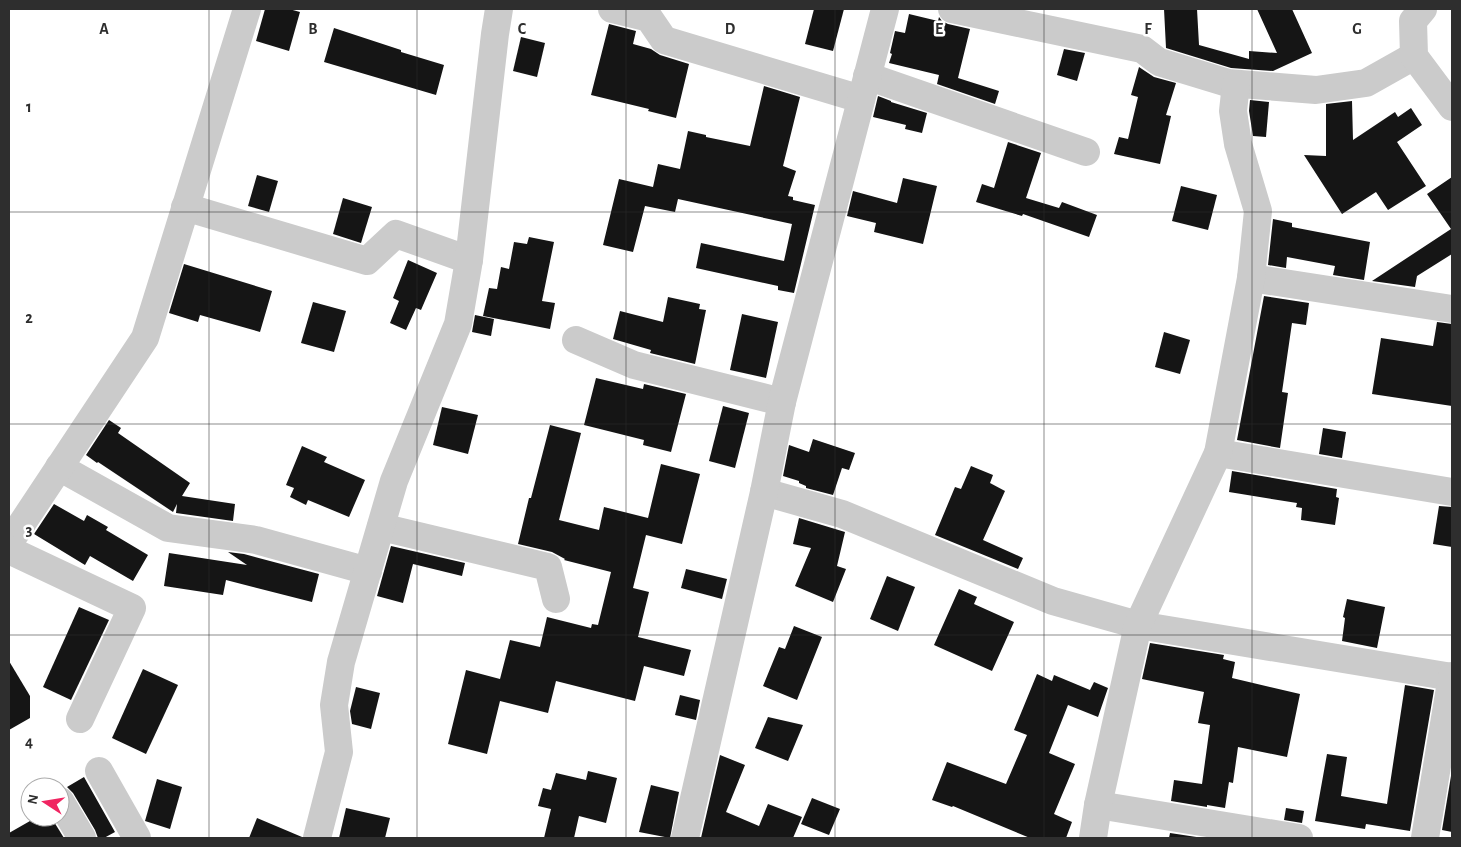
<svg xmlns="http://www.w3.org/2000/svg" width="1461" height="847" font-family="'Alegreya Sans',sans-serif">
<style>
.building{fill:#151515}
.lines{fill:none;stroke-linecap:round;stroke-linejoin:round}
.minor{stroke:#cbcbcb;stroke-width:28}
.grid{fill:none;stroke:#2e2e2e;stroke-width:1;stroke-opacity:0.55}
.grid-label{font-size:16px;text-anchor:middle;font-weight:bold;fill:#2e2e2e;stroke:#fff;stroke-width:5;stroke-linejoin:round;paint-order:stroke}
</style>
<rect width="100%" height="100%" fill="#fff"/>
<g class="building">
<path d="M265,9H289L300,12L289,51L256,41Z"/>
<path d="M814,9H844L833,51L805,44Z"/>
<path d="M1164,9H1197L1199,45L1249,59V51L1277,53L1257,9H1292L1312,53L1273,71L1231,68L1166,48Z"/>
<path d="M909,14L938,21L939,17L942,21L948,24L970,29L958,78L999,91L995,104L937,84L939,75L889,63L892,54L890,53L895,31L905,33Z"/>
<path d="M609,24L636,31L633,44L651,49L660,55L689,64L676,118L648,111L649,109L591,95Z"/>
<path d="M334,28L401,50V52L444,65L436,95L324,62Z"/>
<path d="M521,37L545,43L537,77L513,71Z"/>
<path d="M1064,49L1085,53L1077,81L1057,75Z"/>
<path d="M1139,67L1154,77L1176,83L1166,115L1171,116L1160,164L1114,154L1119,137L1128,139L1138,97L1131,95Z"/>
<path d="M764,86L800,97L783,166L796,171L788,196L793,197V200L815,205L794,293L778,290V286L696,268L701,243L784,261L792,224L678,199L675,212L645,206L633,252L603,245L619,179L653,187L658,164L680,169L688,131L706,135V137L750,146Z"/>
<path d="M878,96L891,101V102L927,113L922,133L905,129L906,125L873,117Z"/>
<path d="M1250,100L1269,102L1266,137L1253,136L1249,111Z"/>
<path d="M1352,101L1353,140L1395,112L1398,117L1411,108L1422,125L1397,142L1426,186L1388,210L1376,192L1342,214L1304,155L1326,156V104Z"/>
<path d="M1008,142L1041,153L1026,198L1059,208L1062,202L1097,215L1089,237L1023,214L1022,216L976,202L982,184L994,188Z"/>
<path d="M257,175L278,181L269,212L248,206Z"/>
<path d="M1452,177V254L1417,276L1415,287L1372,281L1451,229L1427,194Z"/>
<path d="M903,178L937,186L923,244L874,232L876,223L847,216L853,191L897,203Z"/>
<path d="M1181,186L1217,195L1208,230L1172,221Z"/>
<path d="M343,198L372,207L361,243L333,234Z"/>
<path d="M1273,219L1292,223V227L1370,242L1364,280L1333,275L1335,266L1287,257L1286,268L1268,265Z"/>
<path d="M529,237L554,242L542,301L555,303L550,329L483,316L489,288L497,289L501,267L509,269L514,242L527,244Z"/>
<path d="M408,260L437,273L421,310L416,308L406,330L390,323L399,301L393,298Z"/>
<path d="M184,264L272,291L260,332L200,315L198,322L169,313Z"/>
<path d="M1264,296L1309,303L1306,325L1292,323L1282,392L1288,393L1280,448L1237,440Z"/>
<path d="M668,297L700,304L699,309L706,310L695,364L650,353L651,350L613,339L620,311L663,322Z"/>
<path d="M313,302L346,311L334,352L301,343Z"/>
<path d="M742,314L778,322L766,378L730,370Z"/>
<path d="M475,315L494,319L491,336L472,332Z"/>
<path d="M1437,322L1452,324V406L1372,394L1381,338L1433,346Z"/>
<path d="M1164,332L1190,340L1180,374L1155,367Z"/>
<path d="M596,378L643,389L644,384L686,394L671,452L643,445L644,440L584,425Z"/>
<path d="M723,406L749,413L735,468L709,461Z"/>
<path d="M442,407L478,415L468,454L433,445Z"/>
<path d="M109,420L121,428L118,433L190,483L182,496L235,504L233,521L176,513L177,504L173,512L98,462L97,463L86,455Z"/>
<path d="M550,425L581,433L559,520L599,530L604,507L648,518L661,464L700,474L682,544L646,535L633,588L649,592L638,637L691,650L684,676L644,666L635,701L556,681L548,713L500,701L487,754L448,744L466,670L500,679L510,640L540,647L547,617L591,628L592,624L598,625L611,572L564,560L565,559L552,552L518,544L529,498H531Z"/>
<path d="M1323,428L1346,432L1342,458L1319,454Z"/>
<path d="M813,439L855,453L849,470L842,468L833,495L806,488V486L799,483V481L783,476L789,445L809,452Z"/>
<path d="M302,446L327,457L324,462L365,480L349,517L308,500L306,505L290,497L294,488L286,485Z"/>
<path d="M971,466L993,475L990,483L1005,491L983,540L1023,558L1018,569L935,535L955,487L961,489Z"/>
<path d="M1232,471L1337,489L1336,497L1339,498L1335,525L1301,520L1302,508L1296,507L1297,503L1229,492Z"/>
<path d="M54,504L84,521L87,515L108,527L106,530L148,555L133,581L90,556L85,565L34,534Z"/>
<path d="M1439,506L1452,507V547L1433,544Z"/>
<path d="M799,518L845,532L837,566L846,569L833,602L795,586L811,548L793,544Z"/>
<path d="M391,546L465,563L462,576L413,564L403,603L377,596Z"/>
<path d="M228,552L244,554L319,574L312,602L226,580L223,595L164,586L169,553L247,565Z"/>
<path d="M686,569L727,579L722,599L681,588Z"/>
<path d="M887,576L915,587L898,631L870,619Z"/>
<path d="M959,589L977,597L974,604L1014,622L992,671L934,645Z"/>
<path d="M1347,599L1385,607L1377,648L1342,641L1345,618L1343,617Z"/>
<path d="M79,607L109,620L71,700L43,687Z"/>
<path d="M794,626L822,637L797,700L763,686L779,647L785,649Z"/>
<path d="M1150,643L1224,655L1223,659L1235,662L1232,678L1300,694L1287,757L1238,747L1233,783L1229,782L1225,808L1207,805V807L1171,801L1174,780L1202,784L1210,725L1198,723L1204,692L1142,679Z"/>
<path d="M9,661L30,696V718L9,730Z"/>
<path d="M143,669L178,685L146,754L112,738Z"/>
<path d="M1037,674L1052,681L1054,675L1090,690L1094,682L1108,688L1098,717L1068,705L1049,753L1075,764L1054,814L1072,822L1066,838H1030L953,806L952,807L932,800L947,762L1006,784L1027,735L1014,730Z"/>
<path d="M1405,685L1434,690L1410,831L1366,824L1365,829L1315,821L1327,754L1347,757L1341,796L1387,804Z"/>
<path d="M356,687L380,693L371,729L352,724L350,711Z"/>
<path d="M680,695L700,700L696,720L675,715Z"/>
<path d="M768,717L803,725L788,761L755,748Z"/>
<path d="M720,755L745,765L726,812L759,826L768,804L802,817L793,838H701Z"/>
<path d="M1452,770V832L1442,830Z"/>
<path d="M588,771L617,778L606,823L579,816L574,838H544L551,809L538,806L543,788L551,790L556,773L586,780Z"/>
<path d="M84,777L115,832L104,838H98L95,830L73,793L67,787Z"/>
<path d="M157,779L182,787L170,829L145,821Z"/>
<path d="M651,785L679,792L670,838L639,832Z"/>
<path d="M812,798L840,809L829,835L801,824Z"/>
<path d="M346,808L390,818L385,838H339Z"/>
<path d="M1286,808L1304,811L1302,823L1284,820Z"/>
<path d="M37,817H51L64,838H9V833Z"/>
<path d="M257,818L302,837V838H249Z"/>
<path d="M1170,833L1203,838H1169Z"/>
</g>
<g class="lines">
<g class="minor">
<path d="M612,9L649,18L664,40L861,99"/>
<path d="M952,9L1142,49L1159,62L1228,83L1316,90L1366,83L1414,56"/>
<path d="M1423,9L1413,21L1414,56L1452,107"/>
<path d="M867,76L1086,152"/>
<path d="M185,207L367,261L396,234L469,260"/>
<path d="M1251,278L1452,309"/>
<path d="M576,340L634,365L782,402"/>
<path d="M1218,453L1452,492"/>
<path d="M59,467L168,528L256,540L368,571"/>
<path d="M764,492L842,514L1053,601L1138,625L1452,677"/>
<path d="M381,527L548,567L556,599"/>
<path d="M9,543L145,338L247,9"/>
<path d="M9,550L132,608L80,719"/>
<path d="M99,771L137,838"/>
<path d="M60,801L82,838"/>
<path d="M1098,805L1299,838"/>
<path d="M317,838L339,752L334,705L341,662L394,481L458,324L469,260L495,34L499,9"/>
<path d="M685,838L764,492L782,402L885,9"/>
<path d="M1093,838L1098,805L1138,625L1218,453L1251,278L1258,211L1238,144L1233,111L1236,84"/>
<path d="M1425,838L1452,676"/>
</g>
</g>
<path class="grid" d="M209,9V838M417,9V838M626,9V838M835,9V838M1044,9V838M1252,9V838M9,212H1452M9,424H1452M9,635H1452"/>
<g class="grid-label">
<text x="104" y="34">A</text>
<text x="313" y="34">B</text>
<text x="522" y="34">C</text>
<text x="730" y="34">D</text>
<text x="939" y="34">E</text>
<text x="1148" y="34">F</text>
<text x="1357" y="34">G</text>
<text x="29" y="112">1</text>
<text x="29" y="323">2</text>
<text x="29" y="535">3</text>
<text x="29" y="747">4</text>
</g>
<rect width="1461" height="847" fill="none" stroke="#2e2e2e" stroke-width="20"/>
<g transform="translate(45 802) rotate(282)"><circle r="24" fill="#ffffff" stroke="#ababab"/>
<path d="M0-4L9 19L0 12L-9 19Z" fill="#f02561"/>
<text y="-8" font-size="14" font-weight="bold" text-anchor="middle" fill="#2e2e2e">N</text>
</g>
</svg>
